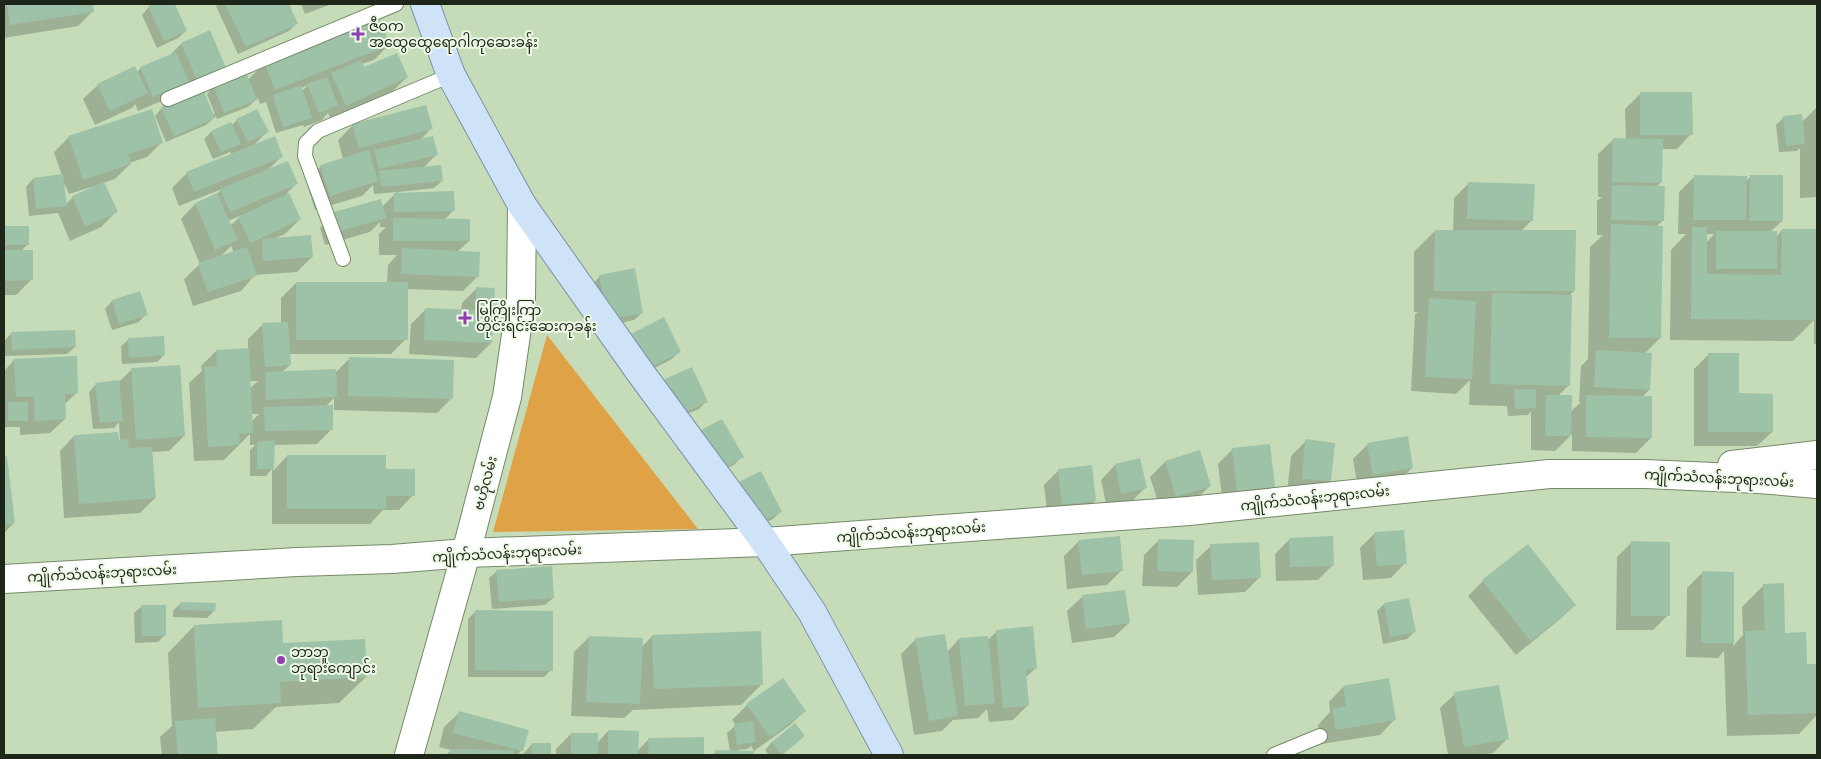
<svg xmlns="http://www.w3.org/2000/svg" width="1821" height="759" font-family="'Space Grotesk','Noto Sans Myanmar',sans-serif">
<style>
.green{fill:#e0a247}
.shadow{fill:#0003;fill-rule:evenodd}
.building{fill:#9ec2a7}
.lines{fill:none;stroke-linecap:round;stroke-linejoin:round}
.lane-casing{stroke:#758968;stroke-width:16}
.street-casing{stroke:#758968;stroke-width:30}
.primary-casing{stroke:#7c93a7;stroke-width:30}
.lane{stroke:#fff;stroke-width:14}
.street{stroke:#fff;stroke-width:28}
.primary{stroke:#cee2f8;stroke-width:28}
.poi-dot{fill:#8e40b1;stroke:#eef9e7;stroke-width:2}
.labels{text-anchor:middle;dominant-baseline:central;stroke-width:4;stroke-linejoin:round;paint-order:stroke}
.poi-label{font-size:14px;fill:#1e2619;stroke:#eef9e7;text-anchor:start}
.street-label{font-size:14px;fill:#1e2619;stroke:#eef9e7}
</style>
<rect width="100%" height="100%" fill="#c6dcb9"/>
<path class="green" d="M547,335L698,529L493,532Z"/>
<g class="shadow">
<path d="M4,4H92L93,11L78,26L4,38Z"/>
<path d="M158,4H173L186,31L178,38L157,48L142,15L149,7Z"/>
<path d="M219,4H287L296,24L289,31L238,54L216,6Z"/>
<path d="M301,4H332L305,14Z"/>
<path d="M210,32L225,68L173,96L138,111L135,104L132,108L95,125L83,99L98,85L137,72L141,68L169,56L181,44Z"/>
<path d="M389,45L374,60L362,64L364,69L407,77L392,92L331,119L328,113L322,120L304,127L303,125L276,133L266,102L260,104L258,98L248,107L217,119L216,116L206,125L166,142L155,116L154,117L162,108L215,114L207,94L214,86L248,80L264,63ZM308,85L302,91L301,88Z"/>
<path d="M1640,94L1691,134L1677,149H1662L1661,182L1656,187L1663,220L1656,227L1660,338L1644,354L1649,390L1642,397L1651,438L1636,453L1572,451V434L1555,451L1531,450V411L1528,415L1508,416L1507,406L1469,405L1470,380L1456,394L1411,391L1415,314L1418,312H1414V252L1435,231H1453L1454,198L1469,183L1532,220L1521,231L1574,291L1569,296V385L1558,396L1570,412L1581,402H1579L1581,366L1588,359L1590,247L1603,235H1597V201L1602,197H1598V154L1613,140H1626L1625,109Z"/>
<path d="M1817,107V197L1800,198V148L1797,151L1779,152L1776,125L1783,118L1802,122Z"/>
<path d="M237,120L267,132L253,146L282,156L267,171L296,184L287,193L300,219L285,234L273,239L312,257L297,272L255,275L241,291L193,306L184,279L200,264L181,219L195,204L216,195L222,189L179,206L172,188L187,173L232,155L230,152L213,159L204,139L211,132L232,125ZM242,215L230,226L228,221ZM231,246L234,253L219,258Z"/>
<path d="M353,125L431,129L420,140L436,155L423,168L442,181L434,188L398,192V194L454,210L444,220L469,241L457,252L478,276L463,291L406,289V339L391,354H289L290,365L282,372L335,373L350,358L452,398L437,413L334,410V398L326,406L332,429L317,444L273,445V471L287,456L385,470L413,495L399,510H383L370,524H272V469L266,476H250V450L255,445H250V434L224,460L194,461L189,383L202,371L201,366L216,351L248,349V339L263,324L281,323V298L296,283H387L388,265L397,255H379V234L386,227H380V222L370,232L325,245L320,228L335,213L382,207L397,192L374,194L373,185L362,196L315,210L306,181L321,166L343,159L338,140ZM249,381H258L249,389ZM250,414H259L251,422Z"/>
<path d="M69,137L162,142L147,157L129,163L130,164L115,179L103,183L116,212L101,227L70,241L58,213L29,216L26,187L33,179L62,176L54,152ZM63,181L69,194L95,186V187L73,197L66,204Z"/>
<path d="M1694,177L1745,182L1750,177L1782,221L1770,232L1776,237L1782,230L1815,237L1817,234V344H1814V320L1793,341L1670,340L1671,250L1686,234H1678L1679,192ZM1706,234H1714L1706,243Z"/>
<path d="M4,227H27V245L21,251L31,280L16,295H4Z"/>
<path d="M600,276L642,313L634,320L601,327L593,284Z"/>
<path d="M477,288L491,343L476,358L409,354L411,324L426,309L461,311L462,303Z"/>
<path d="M139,293L146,314L139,322L112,330L105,309L112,301Z"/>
<path d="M11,334L75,347L67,354L5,356L4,341Z"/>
<path d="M129,339L164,355L157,362L122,364L121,346Z"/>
<path d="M616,346L679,352L672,359L633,379Z"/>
<path d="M1709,354L1737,394L1772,432L1757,446H1694V369Z"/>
<path d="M14,360L77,392L64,405L65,419L50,433L20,435V427H4V371Z"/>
<path d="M131,370L184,436L169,451L151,452L155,498L140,513L64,518L60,451L74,436L120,441L119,422L114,428L93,429L89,392L96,384L118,383Z"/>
<path d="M652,390L706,402L699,409L666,423Z"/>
<path d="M1306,441L1330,481L1315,495L1287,493L1291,456Z"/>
<path d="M686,443L742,456L735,464L708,479Z"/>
<path d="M1368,444L1412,468L1397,483L1358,489L1353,459Z"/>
<path d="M1233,449L1274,486L1259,501L1223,505L1218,464Z"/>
<path d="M1199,452L1210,486L1195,500L1161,511L1150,477L1165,462Z"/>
<path d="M4,458H6L14,523L4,533Z"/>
<path d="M1115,465L1145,488L1130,503L1107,508L1101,480Z"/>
<path d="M1059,470L1095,501L1080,515L1048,519L1044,485Z"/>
<path d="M727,492L780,512L773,519L747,531Z"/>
<path d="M1375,533L1405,563L1391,578L1363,580L1360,548Z"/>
<path d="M1290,539L1333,565L1318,580L1276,581L1275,554Z"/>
<path d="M1159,540L1192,572L1177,587L1142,586L1144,555Z"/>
<path d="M1079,541L1122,570L1107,585L1067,589L1064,556Z"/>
<path d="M1632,542L1668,615L1653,630H1616L1617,557Z"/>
<path d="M1211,546L1260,577L1245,592L1198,595L1196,560Z"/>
<path d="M497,571L553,598L545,605L492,609L489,578Z"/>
<path d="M1702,573H1733V646L1743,635L1742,607L1763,586L1784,634L1806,666L1817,665V715L1799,734L1727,736L1724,651L1718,658L1686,657L1687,588Z"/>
<path d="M1483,581L1575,605L1560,619L1516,655L1468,596Z"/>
<path d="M1124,591L1129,623L1114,637L1072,643L1067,611L1082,597Z"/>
<path d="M181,603L214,611L207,618L173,617V611Z"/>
<path d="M1384,604L1414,632L1407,639L1383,644L1377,611Z"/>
<path d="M142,606L165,635L158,642L135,643L134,613Z"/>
<path d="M476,611L551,670L544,677H468V619Z"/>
<path d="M194,626L282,644L366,677L339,703L276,707L253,729L215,732L217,755H162L160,737L172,726L168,653Z"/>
<path d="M1032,628L1036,668L1025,678L1028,705L1013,720L989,722L987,709L978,718L953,720L942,731L914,735L901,654L916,639L947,652L959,639L988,640L996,632Z"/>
<path d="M652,636L762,684L741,705L633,710L624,718L571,716L574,652L589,637L641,648Z"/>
<path d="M1343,687L1394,720L1380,735L1321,744L1318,725L1330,712L1329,702Z"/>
<path d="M1455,694L1508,738L1493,753L1482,755H1448L1440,708Z"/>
<path d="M747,705L805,711L790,725L754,751L751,746L747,749L738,750V752H753V755H712L716,752H730L727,733L736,725L732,720Z"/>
<path d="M459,713L522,750L517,755H446L451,750L439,747L444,727Z"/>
<path d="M608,731L637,751L649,739H703V755H556V749L571,734L597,743Z"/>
<path d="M772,742L796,743L781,755H769L765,750Z"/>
<path d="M532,744H549L550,755H522Z"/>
</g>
<g class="building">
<path d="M7,4H93L94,12L10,25Z"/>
<path d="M155,4H175L187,31L164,41L148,6Z"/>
<path d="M225,4H289L298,24L246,47Z"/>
<path d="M379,17L390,45L275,90L264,62Z"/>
<path d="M210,30L226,68L197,80L181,43Z"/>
<path d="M176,52L189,82L153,97L140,67Z"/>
<path d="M397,53L408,77L346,106L331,73L361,60L364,67Z"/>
<path d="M135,66L148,93L110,111L97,84Z"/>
<path d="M246,72L257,100L224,113L213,85Z"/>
<path d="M327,77L338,105L319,113L307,84Z"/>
<path d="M301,85L312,118L283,127L273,95Z"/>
<path d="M203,89L215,118L174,136L161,107Z"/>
<path d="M1640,92H1692L1693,135H1640Z"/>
<path d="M426,105L433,129L359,148L352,124Z"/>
<path d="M152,109L163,143L128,154L131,164L83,180L68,136Z"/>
<path d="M257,109L269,132L248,142L236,119Z"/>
<path d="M1802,114L1805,144L1786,146L1783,116Z"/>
<path d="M231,122L241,144L221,152L211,131Z"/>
<path d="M275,136L283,157L194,192L186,172Z"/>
<path d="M433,136L438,155L379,169L374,150Z"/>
<path d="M1613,138L1663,139L1662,183L1612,182Z"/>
<path d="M369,150L378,181L330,196L320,165Z"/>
<path d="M288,161L298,184L230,212L220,189Z"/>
<path d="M441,165L443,181L381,187L379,171Z"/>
<path d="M63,174L67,206L36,209L33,178Z"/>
<path d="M1694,175L1747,176L1746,220H1693Z"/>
<path d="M1750,175H1783V221H1749Z"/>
<path d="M104,182L118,212L85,227L72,196Z"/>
<path d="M1468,182L1535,184L1533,221L1467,219Z"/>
<path d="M1612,185L1665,186L1664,221L1611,220Z"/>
<path d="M454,191L455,211L394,212V193Z"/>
<path d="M217,193L238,240L215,250L195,203Z"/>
<path d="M289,193L301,219L251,243L238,217Z"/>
<path d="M381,199L386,218L340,231L334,212Z"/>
<path d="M393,218L470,219V241H393Z"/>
<path d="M1611,224L1663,226L1661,338H1609Z"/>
<rect x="4" y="226" width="25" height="19"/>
<path d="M1692,227H1707V274L1781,275L1782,229H1816V320L1691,319Z"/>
<path d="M1435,230H1576L1575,291H1434Z"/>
<rect x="1716" y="231" width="61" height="38"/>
<path d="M311,235L313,257L263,261L262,239Z"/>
<path d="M247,247L257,276L208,292L198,263Z"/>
<path d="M402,248L480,252L479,277L401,274Z"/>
<path d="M4,250H33V280L4,281Z"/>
<path d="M635,268L643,313L608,320L599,275Z"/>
<rect x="296" y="282" width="112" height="58"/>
<path d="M476,287L495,288L492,343L424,340L425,308L475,310Z"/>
<path d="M140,291L148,315L119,324L112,300Z"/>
<path d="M1492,293L1572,295L1570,386L1490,384Z"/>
<path d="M1429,298L1476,301L1472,379L1425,377Z"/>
<path d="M664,317L681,352L641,372L623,338Z"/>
<path d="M288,322L291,365L265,367L262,323Z"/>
<path d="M75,330L76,347L12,350L11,332Z"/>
<path d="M164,336L165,355L129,358L128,338Z"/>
<path d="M249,348L253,433L239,434L240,445L208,447L204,367L217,366L216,350Z"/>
<path d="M1596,350L1652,353L1650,390L1594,387Z"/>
<path d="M1708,353H1739V393L1773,394V432H1708Z"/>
<path d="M77,356L78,393L65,394L66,419L35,421L34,397H16L14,359Z"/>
<path d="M349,357L454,360L453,399L348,396Z"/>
<path d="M180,365L185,436L136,440L131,368Z"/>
<path d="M692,367L708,402L674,417L658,382Z"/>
<path d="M336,369L337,397L266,400L265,372Z"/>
<path d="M119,380L123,421L100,423L95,383Z"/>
<path d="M1514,389H1536V408L1515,409Z"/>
<path d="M1546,395H1572L1571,436H1545Z"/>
<path d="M1586,395L1652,396V438L1586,437Z"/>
<rect x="8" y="402" width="20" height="19"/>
<path d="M333,405V430L265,431L264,407Z"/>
<path d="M722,419L744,457L715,473L693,434Z"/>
<path d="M118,432L119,440L128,439L129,448L152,447L156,498L79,504L74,435Z"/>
<path d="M1408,436L1413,468L1373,475L1367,443Z"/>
<path d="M1305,439L1335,443L1331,481L1302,479Z"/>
<path d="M275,440L274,469H257V442Z"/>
<path d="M1270,444L1275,487L1237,491L1232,448Z"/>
<path d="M1200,450L1211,486L1176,497L1165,461Z"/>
<path d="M287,455H386V469H415V496H386V509H287Z"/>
<path d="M7,456L15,523L4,525V457Z"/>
<path d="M1140,458L1147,488L1121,494L1115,464Z"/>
<path d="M1092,465L1096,501L1062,505L1058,469Z"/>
<path d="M761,471L782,512L754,525L734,484Z"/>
<path d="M1404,530L1407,564L1377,566L1374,532Z"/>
<path d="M1120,536L1123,571L1082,575L1078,540Z"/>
<path d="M1333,536L1334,566L1290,567L1289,538Z"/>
<path d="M1158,539L1194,540L1193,572L1157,571Z"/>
<path d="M1631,541L1670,542V616H1631Z"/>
<path d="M1259,542L1261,578L1212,580L1210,544Z"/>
<path d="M1528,544L1576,605L1531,641L1482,580Z"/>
<path d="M552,566L554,598L499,602L496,570Z"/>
<path d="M1702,571L1734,572V643H1701Z"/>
<path d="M1784,583L1785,633L1806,632L1807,664H1817V713L1748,715L1745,631L1765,630L1763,584Z"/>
<path d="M1125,590L1130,623L1086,629L1082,595Z"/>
<path d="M1409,598L1416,632L1390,637L1384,603Z"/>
<path d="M180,602L216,603L215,611L180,610Z"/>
<path d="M141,605H166V636H142Z"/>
<path d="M475,610L553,611V671L475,670Z"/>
<path d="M282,620L283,643L365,639L367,677L280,682L281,703L198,708L194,625Z"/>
<path d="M1033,626L1037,668L1026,670L1029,706L1003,708L996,630Z"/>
<path d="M761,631L763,685L654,689L652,635Z"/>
<path d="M945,634L958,716L929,721L915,638Z"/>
<path d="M589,636L643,638L640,704L586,702Z"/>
<path d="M988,636L995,703L965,706L959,638Z"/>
<path d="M783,678L806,711L770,737L746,704Z"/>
<path d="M1389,678L1396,720L1336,730L1332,709L1346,706L1343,686Z"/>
<path d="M1499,685L1509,739L1464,747L1454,692Z"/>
<path d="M459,711L529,730L523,751L453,733Z"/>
<path d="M215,718L218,755H178L175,721Z"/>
<path d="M753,721L756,742L737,745L734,724Z"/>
<path d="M795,723L805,736L782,755L772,742Z"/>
<path d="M608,730L639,731L638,755H608Z"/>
<rect x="571" y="733" width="27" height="22"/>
<path d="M704,737V755H649L648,738Z"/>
<rect x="532" y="743" width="19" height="12"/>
<path d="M450,749L514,750V755H450Z"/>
<path d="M715,750L754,751V755H715Z"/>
</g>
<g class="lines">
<g class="lane-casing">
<g id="lane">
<path d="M168,99L396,4"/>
<path d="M343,259L305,156L306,143L318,131L451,75"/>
<path d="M1274,755L1320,736"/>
</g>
</g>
<g class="street-casing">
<g id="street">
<path d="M1732,465L1817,455"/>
<path d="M4,579L297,562L392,559L466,553L765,542L1189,511L1549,474H1645L1759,479L1817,484"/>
<path d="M409,755L466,553L507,397L521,300L522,205"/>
</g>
</g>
<g class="primary-casing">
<path id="primary" d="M425,4L451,75L522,205L640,372L765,542L812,612L889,755"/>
</g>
<use href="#lane" class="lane"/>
<use href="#street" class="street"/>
<use href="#primary" class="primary"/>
</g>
<g class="poi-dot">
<path d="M355.5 26.5h5v5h5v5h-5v5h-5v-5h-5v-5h5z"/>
<path d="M462.5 310.5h5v5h5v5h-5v5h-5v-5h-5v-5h5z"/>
<circle cx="281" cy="660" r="5"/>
</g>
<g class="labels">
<g class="poi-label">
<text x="369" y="26">ဇီဝက<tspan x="369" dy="16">အထွေထွေရောဂါကုဆေးခန်း</tspan></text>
<text x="476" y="310">မြကြိုးကြာ<tspan x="476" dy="16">တိုင်းရင်းဆေးကုခန်း</tspan></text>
<text x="291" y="652">ဘာဘူ<tspan x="291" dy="16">ဘုရားကျောင်း</tspan></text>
</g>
<g class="street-label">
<text transform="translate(1719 478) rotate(3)">ကျိုက်သံလန်းဘုရားလမ်း</text>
<text transform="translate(485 483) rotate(-75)">ဗဟိုလမ်း</text>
<text transform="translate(1315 498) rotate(-6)">ကျိုက်သံလန်းဘုရားလမ်း</text>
<text transform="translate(911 532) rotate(-4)">ကျိုက်သံလန်းဘုရားလမ်း</text>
<text transform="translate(507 553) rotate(-3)">ကျိုက်သံလန်းဘုရားလမ်း</text>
<text transform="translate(102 573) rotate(-3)">ကျိုက်သံလန်းဘုရားလမ်း</text>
</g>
</g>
<rect width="1821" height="759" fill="none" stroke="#1e2619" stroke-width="10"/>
</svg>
